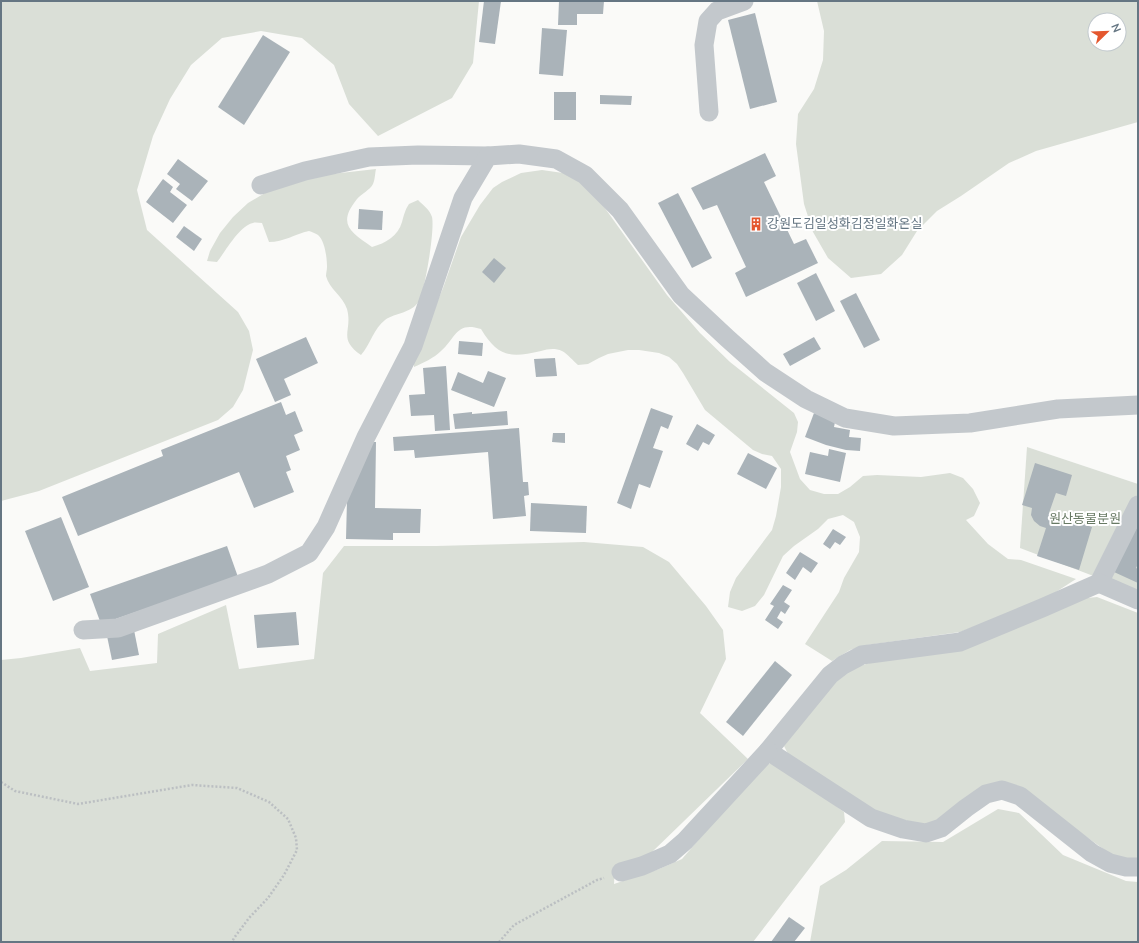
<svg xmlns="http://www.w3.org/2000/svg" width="1139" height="943" font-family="'Nunito Sans','Noto Sans KR',sans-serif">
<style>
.green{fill:#dadfd7;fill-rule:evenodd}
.building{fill:#aab3b9}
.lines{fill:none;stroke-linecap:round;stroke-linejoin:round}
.path{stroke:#bbbfc2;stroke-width:2.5;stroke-dasharray:2 2;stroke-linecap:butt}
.street{stroke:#c3c8cc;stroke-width:19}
.labels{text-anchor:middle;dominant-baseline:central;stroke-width:4;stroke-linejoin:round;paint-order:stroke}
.poi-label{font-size:13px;fill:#657683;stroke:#fff;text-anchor:start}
.park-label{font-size:13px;fill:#687a64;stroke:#fff}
</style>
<rect width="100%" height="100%" fill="#fafaf8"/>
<g class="green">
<path d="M1,1H479L473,63L452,98L378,136L349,104L334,65L302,38L261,31L222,38L191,65L170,99L153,136L137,190L147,230L238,312L249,331L253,350L243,390L233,407L218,420L39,491L1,501Z"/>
<path d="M817,1H1138V122L1036,151L1009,163L961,196L937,211L917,231L902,255L881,274L851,278L828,258L813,232L804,204L796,144L798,114L814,89L823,60L824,31ZM1095,20H1119V44H1095Z"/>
<path d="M376,169C375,173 375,180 373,184C370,190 361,194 357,199C337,224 350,232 372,247C386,243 398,236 402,222C404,215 405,210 409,204L418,200C423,205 430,210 432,217C435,229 425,290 419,301C411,314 396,312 385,320C374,328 370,345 361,355C337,338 353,331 347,309C343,296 329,289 326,276C326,273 327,270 327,267C327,258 325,241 318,235C315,233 312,232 309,231C295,234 284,242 269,242L262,223C259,223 255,222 253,223C240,225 225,252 217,262L207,261L210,251L220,233L233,217L248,203L265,193L314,176Z"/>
<path d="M542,170L563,173L582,183L597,197L667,295L700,333L730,362L794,413L798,422L797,432L790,452L800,479L810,490L824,494H838L850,487L863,476L877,475L921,477L950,473L963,478L973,489L980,503L974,516L966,520L988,544L1008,559L1021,560L1076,579L1042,601L960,632L867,645L850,650L832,661L805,644L839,592L844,578L859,552L860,537L854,522L843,515L828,519L818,529L794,546L783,556L764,595L755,606L742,611L728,607L730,592L736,578L772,530L776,516L781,487V469L772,456L762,454L753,450L705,410L683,373L677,364L669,357L659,353L639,350H628L608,354L599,358L588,364L578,365C573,361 568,354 562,351C555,348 548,349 541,351C510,358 498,357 481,329C456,321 456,338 441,351C434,358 423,363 414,367V357L443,288L461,237L480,205L493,188L502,182L521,173Z"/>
<path d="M1027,447L1138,484V593L1020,548Z"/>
<path d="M584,542L643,547L669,562L706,606L723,630L726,659L700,713L748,759L650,854L615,866L614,884L659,869L682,859L763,765L772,763L783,766L844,812L845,822L753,942H1V660L21,658L80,648L90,671L157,663L158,634L226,605L239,669L314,659L323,573L344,546H436Z"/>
<path d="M1097,597L1138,613V860L1116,858L1018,788L933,824L915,825L865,807L788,754L784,746L839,674L853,668L1087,598Z"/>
<path d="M998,809L1019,813L1063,855L1126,881L1138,882V942H810L820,886L846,870L882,841L943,842Z"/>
</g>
<g class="building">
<path d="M484,1H501L495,44L479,42Z"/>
<path d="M559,1H604L603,14H577V25H558Z"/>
<path d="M755,13L777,102L750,109L728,20Z"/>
<path d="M542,28L567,30L563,76L539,74Z"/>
<path d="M263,35L290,52L244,125L218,107Z"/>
<rect x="554" y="92" width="22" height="28"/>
<path d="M600,95L632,96L631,105L600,104Z"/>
<path d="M765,153L776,176L764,182L794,244L806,239L818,263L746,297L735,273L746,267L717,205L703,210L691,188Z"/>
<path d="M178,159L208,181L192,201L176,189L180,184L167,174Z"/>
<path d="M163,179L173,187L170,192L187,205L173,223L146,202Z"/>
<path d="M678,193L712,258L692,268L658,203Z"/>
<path d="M359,209L383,211L382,230L358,229Z"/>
<path d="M184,226L202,239L194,251L176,237Z"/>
<path d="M494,258L506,268L494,283L482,272Z"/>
<path d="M816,273L835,311L816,321L797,283Z"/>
<path d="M856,293L880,340L864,348L840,301Z"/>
<path d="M306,337L318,363L284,379L291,395L275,402L256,359Z"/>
<path d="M814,337L821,349L790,366L783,354Z"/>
<path d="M459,341L483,343L482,356L458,354Z"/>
<path d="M555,358L557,376L536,377L534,359Z"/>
<path d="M446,366L450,430L435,431L434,415L411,416L409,395L425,394L423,368Z"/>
<path d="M488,371L506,378L494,407L451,390L458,372L483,383Z"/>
<path d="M281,402L286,415L295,411L303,431L294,435L300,450L286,456L291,470L286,472L294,492L254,508L239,472L78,536L62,497L163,456L161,450Z"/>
<path d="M651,408L673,416L668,429L661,426L653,448L663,451L650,488L639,484L631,509L617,503Z"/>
<path d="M507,411L508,425L455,429L453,414L472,412V414Z"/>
<path d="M814,413L835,422L834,427L850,430L849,437L861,438L860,451L846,450L826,445L805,437Z"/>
<path d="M697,424L715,435L709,445L703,442L698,451L686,444Z"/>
<path d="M519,428L523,482H528L529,495L524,496L526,516L493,519L488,452L415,458L414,450L394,451L393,437Z"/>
<path d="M553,433H565V443L552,442Z"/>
<path d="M370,442H376L375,508L421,509L420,533H393V540L346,539L347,500Z"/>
<path d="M829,449L846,453L840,482L805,474L810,452L828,456Z"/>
<path d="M748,453L777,468L766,489L737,474Z"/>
<path d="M1035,463L1072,475L1066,496L1056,493L1049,513L1092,527L1079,570L1037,556L1046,528L1040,526L1034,521L1031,515L1032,508L1022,505Z"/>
<path d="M531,503L587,506L586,533L530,531Z"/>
<path d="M61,517L89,587L53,601L25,531Z"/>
<path d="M1134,527L1138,529V564L1136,568L1138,569V583L1114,572Z"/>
<path d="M833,529L846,537L840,545L835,542L830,549L823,544Z"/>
<path d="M227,546L238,577L101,624L90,594Z"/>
<path d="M800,552L818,563L811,573L803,567L795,580L786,573Z"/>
<path d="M783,585L792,590L784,602L790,606L785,614L781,611L777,618L783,622L778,629L765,620L774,606L770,604Z"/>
<path d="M296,612L299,645L257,648L254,615Z"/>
<path d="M134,630L139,655L112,660L107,636Z"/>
<path d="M775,661L792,675L743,736L726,722Z"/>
<path d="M789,917L805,928L794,942H771Z"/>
</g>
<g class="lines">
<g class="path">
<path d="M1,782L15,791L78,804L192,785L237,788L269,802L288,819L296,838L297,850L284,875L268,898L249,918L234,938L232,942"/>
<path d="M499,942L514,925L597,880L604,878"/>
</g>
<g class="street">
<path d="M709,112L704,45L708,21L717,11L744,1"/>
<path d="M261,185L305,171L369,157L418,155L488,156"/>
<path d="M1138,505L1099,583L1042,608L960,642L862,655L843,665L830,675L768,751L871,818L903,829L926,833L941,828L966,808L986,794L1002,790L1020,796L1092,853L1110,863L1126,867H1138"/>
<path d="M1099,583L1138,600"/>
<path d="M83,630L118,628L268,574L309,553L326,527L366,437L413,346L463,198L488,156L519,154L556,159L585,175L620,210L681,295L727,338L765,372L806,399L845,418L894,426L970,423L1058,409L1138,405"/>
<path d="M621,872L642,866L670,854L685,841L768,751"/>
</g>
</g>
<defs>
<g id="building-bare" transform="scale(1.08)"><path d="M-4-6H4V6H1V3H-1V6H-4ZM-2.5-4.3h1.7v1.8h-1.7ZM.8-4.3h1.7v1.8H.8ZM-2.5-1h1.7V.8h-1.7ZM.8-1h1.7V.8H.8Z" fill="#e4572e" stroke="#fff" stroke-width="2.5" paint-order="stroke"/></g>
</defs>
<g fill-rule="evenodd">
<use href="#building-bare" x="756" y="224"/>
</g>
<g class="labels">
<g class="poi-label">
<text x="767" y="224">강원도김일성화김정일화온실</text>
</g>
<g class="park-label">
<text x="1085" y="519">원산동물분원</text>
</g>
</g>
<rect width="1139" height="943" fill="none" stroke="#657683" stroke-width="4"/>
<g transform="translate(1107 32) rotate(67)"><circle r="19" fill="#ffffff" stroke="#c1c8cd"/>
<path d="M0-3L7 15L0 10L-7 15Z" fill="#e4572e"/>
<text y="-6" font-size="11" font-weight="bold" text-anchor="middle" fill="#657683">N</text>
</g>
</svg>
